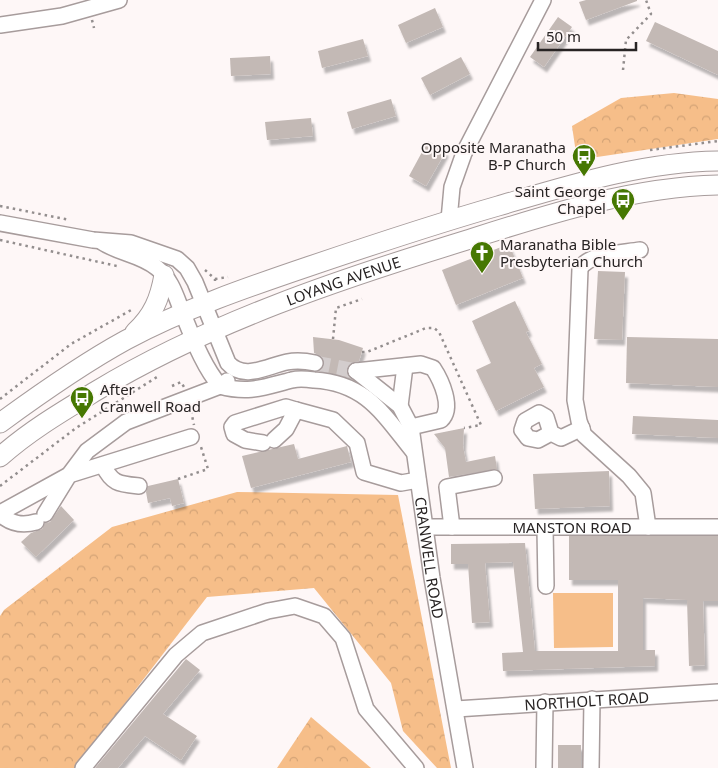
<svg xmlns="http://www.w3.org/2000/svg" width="718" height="768" font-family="'Noto Sans',sans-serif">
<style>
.grass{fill:#f6be89}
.forest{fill:url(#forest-crowns)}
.building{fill:#c3b9b5;filter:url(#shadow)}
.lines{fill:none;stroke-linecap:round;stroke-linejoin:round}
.minor-tunnel{stroke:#d3cdcd;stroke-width:15;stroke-dasharray:15 8;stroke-linecap:butt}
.minor-casing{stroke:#a79c9c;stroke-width:18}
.major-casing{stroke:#a79c9c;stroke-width:21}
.path{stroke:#938e8e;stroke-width:2.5;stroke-dasharray:2.5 4;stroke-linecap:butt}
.minor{stroke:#fff;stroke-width:15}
.major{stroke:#fff;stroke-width:19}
.labels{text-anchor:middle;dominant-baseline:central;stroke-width:4;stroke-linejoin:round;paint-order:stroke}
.poi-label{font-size:15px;fill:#282424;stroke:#fef7f7;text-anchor:end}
.street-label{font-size:15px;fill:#282424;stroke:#fef7f7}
</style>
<defs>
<pattern id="forest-crowns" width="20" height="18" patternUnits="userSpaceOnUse" patternTransform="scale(1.25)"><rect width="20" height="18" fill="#f6be89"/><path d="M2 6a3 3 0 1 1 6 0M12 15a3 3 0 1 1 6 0" fill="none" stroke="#d3a376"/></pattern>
<filter id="shadow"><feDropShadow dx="3" dy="5.5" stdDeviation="1" flood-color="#0004"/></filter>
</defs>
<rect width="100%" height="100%" fill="#fef7f7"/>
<path class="grass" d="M553,593H613V647L554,648Z"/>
<g class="forest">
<path d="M674,93L718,99V139L577,160L572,126L621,98Z"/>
<path d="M237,492L398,495L451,768H437L403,731L391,683L314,588L207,597L75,768H0V616L4,610L112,527Z"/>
<path d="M311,717L371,768H277Z"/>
</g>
<g class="building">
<path d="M586,0H637V1L586,20L579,2Z"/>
<path d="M435,8L443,27L406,43L398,25Z"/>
<path d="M558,17L572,27L544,67L530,57Z"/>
<path d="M655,22L718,51V75L646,41Z"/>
<path d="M363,39L368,56L322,68L318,51Z"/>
<path d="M270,56L271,74L231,76L230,58Z"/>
<path d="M461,57L470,74L430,95L421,78Z"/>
<path d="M391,99L396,116L352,129L347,112Z"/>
<path d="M311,118L313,136L267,140L265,122Z"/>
<path d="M428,141L446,151L426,186L409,176Z"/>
<path d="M509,244L523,278L456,305L442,270Z"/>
<path d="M598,271L625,272L622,340L594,339Z"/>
<path d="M515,301L529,331L526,332L542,364L534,368L544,387L496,411L476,370L491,363L472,321Z"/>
<path d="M313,337L339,340L363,348L359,361L351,363L347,368L350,378L319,371L324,365V361L321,356L314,353Z"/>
<path d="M627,337L718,339V387L626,383Z"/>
<path d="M633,416L718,420V438L632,434Z"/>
<path d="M464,428L463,446L466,462L495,456L497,469L449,477L445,448L434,434Z"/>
<path d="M294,444L298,459L347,446L351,462L251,488L242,456Z"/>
<path d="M609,471L610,506L535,509L533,474Z"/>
<path d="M178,479L184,503L172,506L170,498L148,503L146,492L148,486Z"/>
<path d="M61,506L74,520L36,557L21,542L31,533L42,529L45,523L50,522Z"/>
<path d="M569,536H718V601H703L705,665L689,666L687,600L643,598V650H655V666L503,671L502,653L523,652L513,562L485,563L490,622L472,623L468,564H451V544L525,543L535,651H618V580H569Z"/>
<path d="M186,659L200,670L163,714L197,736L181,760L145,736L118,768H95Z"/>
<rect x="558" y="745" width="23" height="23"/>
</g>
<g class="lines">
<path class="minor-tunnel" d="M315,363L356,371"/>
<g class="minor-casing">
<g id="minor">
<path d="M0,25L62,16L119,0"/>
<path d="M449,220L452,187L464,153L543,0"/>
<path d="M0,223L93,240L131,243L177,259L187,268L195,282L228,363C244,381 267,366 287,362C297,360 306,361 315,363"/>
<path d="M102,242C120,254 140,254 157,268C172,280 176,297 183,314C193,338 203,366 220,386C249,394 264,387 292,380C299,378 307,379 314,380C366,383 383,414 413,451"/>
<path d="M640,250C623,253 588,253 580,269L575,400L579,421L584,435L629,476L643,493L648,527"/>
<path id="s1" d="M356,371L400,406L411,427L432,578L465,768"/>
<path d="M356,371L421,364L433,368C441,380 454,408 441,420L411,427"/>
<path d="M400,406L405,366"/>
<path d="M296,410L333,420L357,443L364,472L401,483L418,480"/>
<path d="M551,433L538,440L528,438L522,430L525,421L539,413L546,417L551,433L561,438L582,428"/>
<path d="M263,443L245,440L234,434L232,427L235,423L286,407L296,410L286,429L274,440"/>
<path d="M103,465C112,484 119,484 139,486"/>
<path d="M0,513L69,475L87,451L126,422L220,386L227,381"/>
<path d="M0,514C11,524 22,526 36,522"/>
<path d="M45,514L69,475L191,437"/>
<path id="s2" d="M426,527H718"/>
<path d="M452,527L447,487L494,478"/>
<path d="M545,528L546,586"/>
<path id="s3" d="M456,709L718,692"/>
<path d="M83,768L176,655L202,633L268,611L295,606L324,616L343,638L366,709L416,768"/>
<path d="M544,768L545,702"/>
<path d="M591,768L592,699"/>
</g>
</g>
<g class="major-casing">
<g id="major">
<path d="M135,332C153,316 160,298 164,275"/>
<path d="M0,423C41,393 82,364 126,340C184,309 248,287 310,266C372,245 435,224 498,206C570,185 642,162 718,161"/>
<path id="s4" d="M0,457C29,431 63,411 96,391C211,322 340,279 467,240C549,214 632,187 718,185"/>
</g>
</g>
<g class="path">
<path d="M92,20L94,28"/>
<path d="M623,70L626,40L651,14L646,0"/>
<path d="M650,150L718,141"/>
<path d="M0,206L70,220"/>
<path d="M0,240L117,266"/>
<path d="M205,270L215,279V283"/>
<path d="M215,279L228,277"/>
<path d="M333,339L336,308L362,299"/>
<path d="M362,352H367L426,328H434L439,332L481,425L464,428"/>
<path d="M172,386L181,382L184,387"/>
<path d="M0,399L71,344L133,309"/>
<path d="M191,411L194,425"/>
<path d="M178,479L208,469L201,447"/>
<path d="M0,486L76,428L157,377"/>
</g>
<use href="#minor" class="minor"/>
<use href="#major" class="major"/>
</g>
<defs>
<g id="bus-pin" transform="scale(1.25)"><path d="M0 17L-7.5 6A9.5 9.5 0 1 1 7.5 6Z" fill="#467802" stroke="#fef7f7"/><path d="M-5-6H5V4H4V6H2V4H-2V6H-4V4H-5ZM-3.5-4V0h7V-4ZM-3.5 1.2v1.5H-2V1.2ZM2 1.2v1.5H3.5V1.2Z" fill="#fff"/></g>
<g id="church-pin" transform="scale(1.25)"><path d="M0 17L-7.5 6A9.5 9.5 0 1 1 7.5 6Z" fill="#467802" stroke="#fef7f7"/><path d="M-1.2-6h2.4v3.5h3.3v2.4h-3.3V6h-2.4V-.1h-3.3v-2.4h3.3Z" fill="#fff"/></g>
</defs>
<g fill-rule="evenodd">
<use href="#bus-pin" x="584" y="156"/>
<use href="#bus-pin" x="623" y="200"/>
<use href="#church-pin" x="482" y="253"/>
<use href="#bus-pin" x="82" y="398"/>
</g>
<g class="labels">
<g class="poi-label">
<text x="566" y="147">Opposite Maranatha<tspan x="566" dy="17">B-P Church</tspan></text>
<text x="606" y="191">Saint George<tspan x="606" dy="17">Chapel</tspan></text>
<text x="500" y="244" text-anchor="start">Maranatha Bible<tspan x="500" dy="17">Presbyterian Church</tspan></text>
<text x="100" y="389" text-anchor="start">After<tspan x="100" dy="17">Cranwell Road</tspan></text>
</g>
<g class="street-label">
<text stroke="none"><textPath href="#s4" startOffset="388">LOYANG AVENUE</textPath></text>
<text stroke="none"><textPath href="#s2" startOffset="146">MANSTON ROAD</textPath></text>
<text stroke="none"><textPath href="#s1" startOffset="212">CRANWELL ROAD</textPath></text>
<text stroke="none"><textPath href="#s3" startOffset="131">NORTHOLT ROAD</textPath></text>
</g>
</g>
<path d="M538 42v8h98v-8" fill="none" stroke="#282424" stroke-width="2.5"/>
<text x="546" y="42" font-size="15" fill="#282424" stroke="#fef7f7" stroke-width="4" paint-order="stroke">50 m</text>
</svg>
